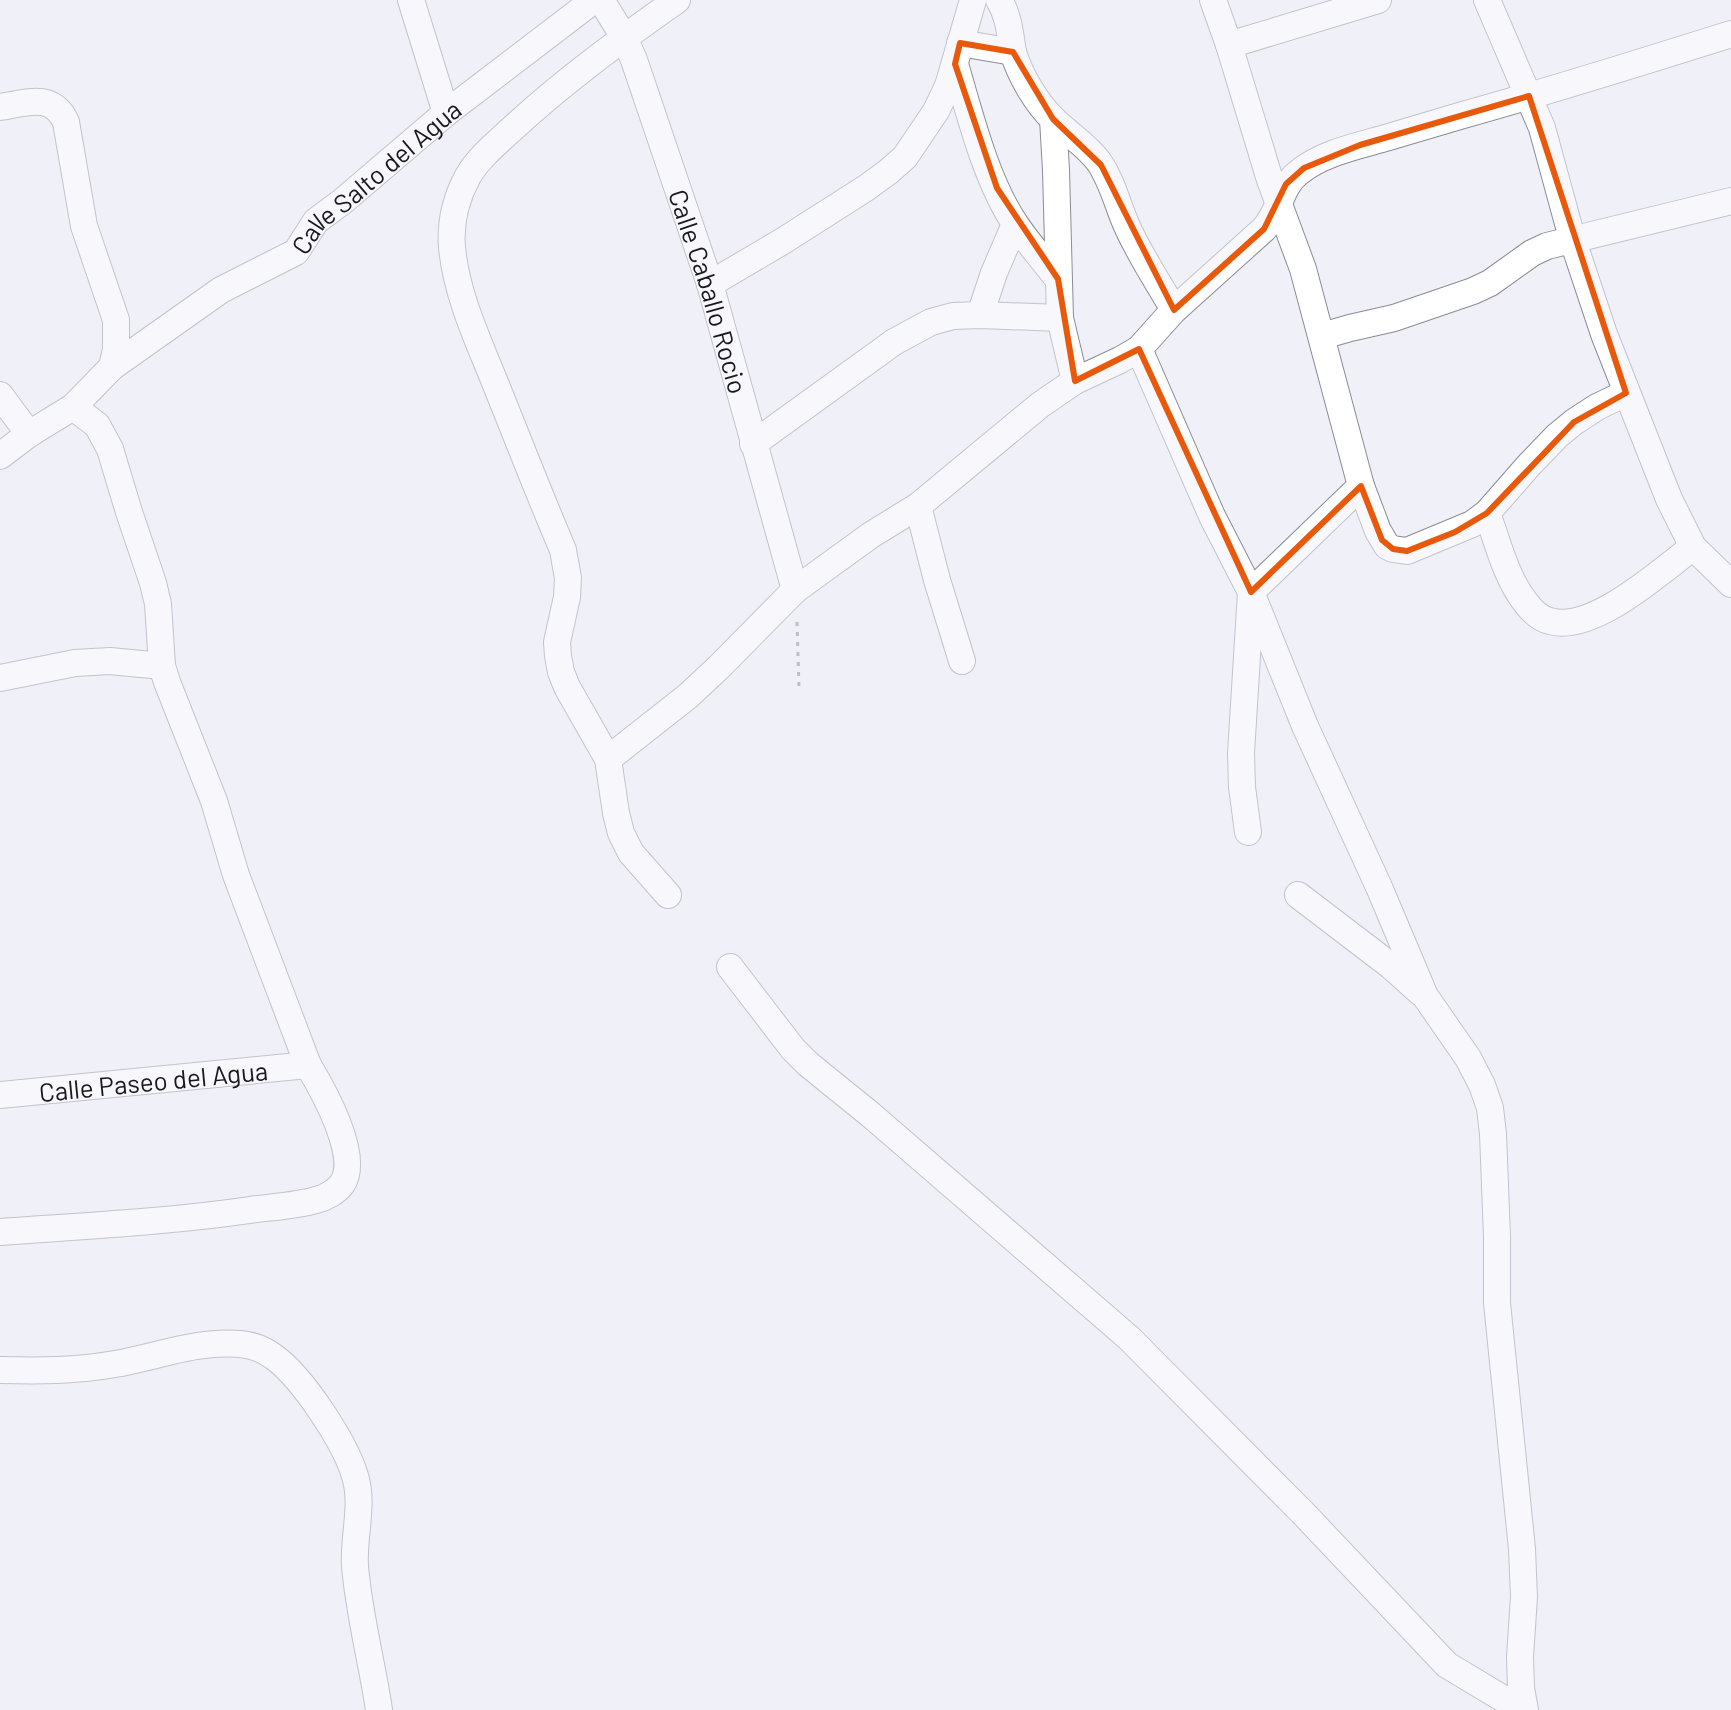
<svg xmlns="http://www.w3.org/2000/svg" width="1731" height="1710" font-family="Barlow,sans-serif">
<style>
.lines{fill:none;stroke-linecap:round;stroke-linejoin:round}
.minor-casing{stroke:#8b8c94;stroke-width:28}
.path{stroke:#808086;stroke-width:3;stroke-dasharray:4 6;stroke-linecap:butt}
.minor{stroke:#fff;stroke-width:26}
.marked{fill:none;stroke:#e8590c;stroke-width:6;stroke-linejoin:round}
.labels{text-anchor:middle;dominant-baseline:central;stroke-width:8;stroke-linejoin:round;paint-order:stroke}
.street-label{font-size:26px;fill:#19191d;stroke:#fefefe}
</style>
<rect width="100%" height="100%" fill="#f0f0f9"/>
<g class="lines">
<g class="minor-casing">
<g id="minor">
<path d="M411,0L446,113"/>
<path id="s1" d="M601,0L624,37L634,60L710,284L795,590"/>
<path d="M999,0C1009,16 1010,34 1013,52"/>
<path d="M1213,0L1229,45L1270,180L1303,269L1361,486L1378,531L1387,546L1393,549L1407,551L1472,524L1487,513L1529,465L1557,436L1574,422L1597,407L1626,393"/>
<path d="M1487,0L1542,128L1572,238L1604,334L1669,499L1693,547L1731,584"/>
<path d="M960,43L1013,52C1020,75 1036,103 1054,120C1069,135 1087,145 1099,162C1112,181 1117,203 1126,224C1139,254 1158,282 1174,310"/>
<path d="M1229,45L1378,0"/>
<path d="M955,64C970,115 986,181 1016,225C1029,244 1044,261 1058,279"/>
<path d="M0,107C27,103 52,92 66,122L84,226L116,320V349L112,367"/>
<path d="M1053,119L1056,170L1060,318L1075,381"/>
<path d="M710,284L783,241L866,188L888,172L905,157L936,111L948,86L973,0"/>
<path d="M980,315L994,273L1015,224"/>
<path d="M1322,336L1350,328L1394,318L1473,291L1490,283L1532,253L1547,246L1731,201"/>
<path d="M1139,349L1212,516L1251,592L1305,726L1379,887L1425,996L1468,1058L1482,1085L1490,1108L1493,1134L1497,1237V1303L1522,1549L1524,1597L1520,1657L1521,1688L1525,1710"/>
<path d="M0,395L29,434"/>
<path d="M753,444L894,342L931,322L953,316L980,315L1060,318"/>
<path id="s2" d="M0,456L29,434L73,407L112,367L221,290L296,252L316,221L343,201L446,113L594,0"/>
<path d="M918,506L937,580L962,661"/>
<path d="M1487,513C1498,543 1506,578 1526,603C1532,611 1540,619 1550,621C1592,634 1661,571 1693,547"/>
<path d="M0,678L75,663L110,661L162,666"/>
<path d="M608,759L688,696L719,667L795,590L871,535L918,506L1040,405L1075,381L1120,360L1139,349L1174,310L1264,229C1280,211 1281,186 1298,173C1321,154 1353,147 1382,139C1409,131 1436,123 1463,115C1553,90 1642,62 1731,34"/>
<path d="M1248,832L1242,787L1241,753L1251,592L1361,486"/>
<path d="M668,895L631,853L621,833L616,813L608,759L567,687L561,672L558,656L557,642L567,597L568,578L563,550C539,494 517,437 494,380C477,338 456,293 452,247C450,223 456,198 468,176C479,157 497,143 513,128C564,81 620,40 677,0"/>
<path d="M1298,895L1391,966L1420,992"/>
<path d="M730,967L793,1049L808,1064L871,1115L1129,1338L1302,1512L1447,1665L1522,1710"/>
<path id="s3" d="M0,1095L308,1065"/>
<path d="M0,1232C83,1226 167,1222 250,1210C271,1207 295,1206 316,1200C325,1198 336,1192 342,1184C361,1157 323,1090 308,1065L236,875L214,801L167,682L162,666L158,604L153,583L129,512L110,449L97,425L73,407"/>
<path d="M0,1370C39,1371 76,1371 115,1364C156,1357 198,1340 240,1344C252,1345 265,1350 274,1357C302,1377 345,1442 355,1476C364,1505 353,1536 355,1566C359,1615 372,1662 379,1710"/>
</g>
</g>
<path class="path" d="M797,622L799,687"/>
<use href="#minor" class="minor"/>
</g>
<path d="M0 0H1731V1710H0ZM960,43L1013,52L1053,119L1101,165L1174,310L1264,229L1286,184L1304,168L1360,145L1529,96L1626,393L1574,422L1487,513L1455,532L1407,551L1393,549L1382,540L1361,486L1251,592L1139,349L1075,381L1058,279L997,188L955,64Z" fill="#f0f0f9" fill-opacity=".55" fill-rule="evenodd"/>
<path class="marked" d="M960,43L1013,52L1053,119L1101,165L1174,310L1264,229L1286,184L1304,168L1360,145L1529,96L1626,393L1574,422L1487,513L1455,532L1407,551L1393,549L1382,540L1361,486L1251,592L1139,349L1075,381L1058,279L997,188L955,64Z"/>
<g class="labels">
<g class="street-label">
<text stroke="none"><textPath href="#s2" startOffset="472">Calle Salto del Agua</textPath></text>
<text stroke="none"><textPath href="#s1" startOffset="312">Calle Caballo Rocio</textPath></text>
<text stroke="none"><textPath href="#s3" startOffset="154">Calle Paseo del Agua</textPath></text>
</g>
</g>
</svg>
